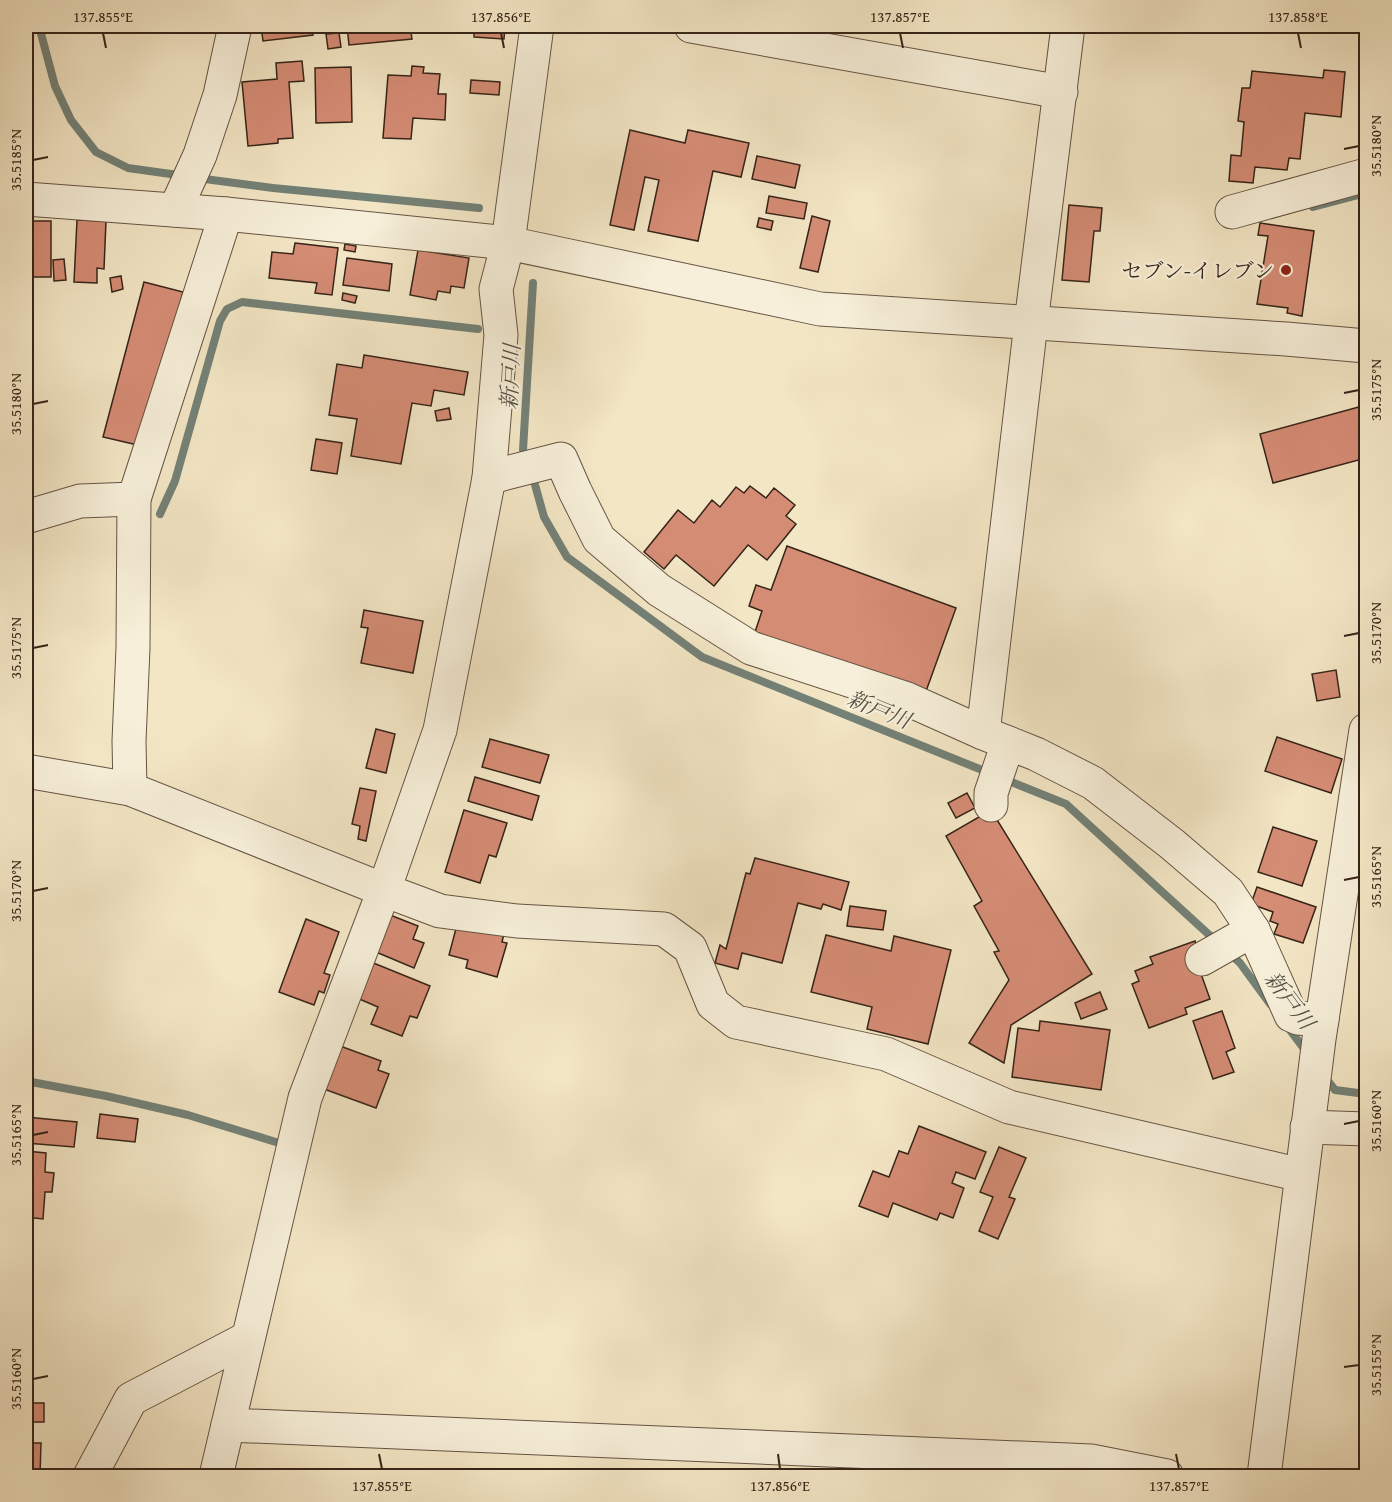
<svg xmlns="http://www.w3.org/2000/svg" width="1392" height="1502" font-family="'Gentium Book Plus','Noto Serif JP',serif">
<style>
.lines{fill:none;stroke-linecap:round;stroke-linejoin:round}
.stream{stroke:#738177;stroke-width:8}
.building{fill:#d58c75;stroke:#362418;stroke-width:1.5}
.minor-casing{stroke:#655443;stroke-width:35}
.minor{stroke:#f7efd9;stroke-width:33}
.ticks{fill:none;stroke:#362418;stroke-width:2}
.poi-dot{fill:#8f2418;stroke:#f7efd9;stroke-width:2}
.labels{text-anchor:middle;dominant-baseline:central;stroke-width:4.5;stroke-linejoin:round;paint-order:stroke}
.poi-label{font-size:21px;fill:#362418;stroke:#f7efd9;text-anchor:end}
.water-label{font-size:22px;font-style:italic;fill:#545248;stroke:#f7efd9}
.neatline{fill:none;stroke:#362418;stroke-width:2}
.ticks-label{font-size:15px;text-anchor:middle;fill:#362418}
</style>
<rect width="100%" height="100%" fill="#f3e6c5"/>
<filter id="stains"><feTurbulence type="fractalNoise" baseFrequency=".00333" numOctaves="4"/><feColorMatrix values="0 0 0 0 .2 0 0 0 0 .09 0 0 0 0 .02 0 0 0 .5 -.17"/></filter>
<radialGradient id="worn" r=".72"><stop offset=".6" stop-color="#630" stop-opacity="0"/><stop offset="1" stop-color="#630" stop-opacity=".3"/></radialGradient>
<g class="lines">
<g class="stream">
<path d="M39,26L55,86L71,120L96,152L128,168L185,176"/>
<path d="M197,178L273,188L479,208"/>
<path d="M1313,207L1366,193"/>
<path d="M527,461L523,450L533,283"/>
<path d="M532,474L544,517L567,557L702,657L992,774"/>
<path d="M160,514L175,481L220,321L227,309L242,302L478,329"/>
<path d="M1004,779L1066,804L1217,942"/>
<path d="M1227,951L1240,963L1270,1004"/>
<path d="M1287,1026L1308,1054"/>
<path d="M1324,1076L1335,1090L1366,1094"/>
<path d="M26,1081L106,1096L188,1115L279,1143"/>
</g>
</g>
<g class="building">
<path d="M261,26H311L313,35L263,41Z"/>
<path d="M347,26H410L412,39L349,45Z"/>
<path d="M455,26H505L504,39L474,37V32L455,31Z"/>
<path d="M339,33L341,47L328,49L326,34Z"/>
<path d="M302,61L304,81L289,82L293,138L278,139V143L248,146L242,82L277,79L276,63Z"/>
<path d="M412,66L424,67L423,73L440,74L438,94H446L445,120L413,118L411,139L383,138L388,75L411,76Z"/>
<path d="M351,67L352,122L316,123L315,68Z"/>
<path d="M1324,70L1345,72L1341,117L1305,113L1300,159L1289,158L1287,170L1255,167L1253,183L1229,181L1231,155L1241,156L1244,122L1238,121L1242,88H1250L1252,71L1323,78Z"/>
<path d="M1366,70V120H1363Z"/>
<path d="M471,80L500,82L499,95L470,93Z"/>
<path d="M630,130L685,143L688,130L749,143L741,177L713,171L698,241L648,231L659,180L645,177L634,230L610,225Z"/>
<path d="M757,156L800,165L795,188L752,179Z"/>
<path d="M769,196L807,203L804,219L766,213Z"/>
<path d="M1069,205L1102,208L1100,231H1094L1089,282L1062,280Z"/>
<path d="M812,216L830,221L818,272L800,268Z"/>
<path d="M759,218L773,221L771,230L757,227Z"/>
<path d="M77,220L106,221L104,269L97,268V283L74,282Z"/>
<rect x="26" y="221" width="25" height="56"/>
<path d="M1260,223L1314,231L1302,316L1287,313L1288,308L1257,304L1268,236L1258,235Z"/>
<path d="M295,243L338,248L332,295L315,293L317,283L269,278L272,252L293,254Z"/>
<path d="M345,244L356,246L355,252L344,250Z"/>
<path d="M418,250L469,258L464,288L451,286L450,293L438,291L436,300L410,295Z"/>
<path d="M347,258L392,264L389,291L343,285Z"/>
<path d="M64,259L66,280L54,281L53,260Z"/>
<path d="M121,276L123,289L112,292L110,278Z"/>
<path d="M144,282L183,292L142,446L103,437Z"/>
<path d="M343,293L357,296L355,303L342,300Z"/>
<path d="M364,355L468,372L464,395L434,390L431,406L412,403L401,464L351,456L357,419L329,415L337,364L362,368Z"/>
<path d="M1366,405V458L1273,483L1260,434Z"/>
<path d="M449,408L451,419L437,421L435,411Z"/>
<path d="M316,439L342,443L337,474L311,470Z"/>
<path d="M750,486L766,498L774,488L795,505L786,516L796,524L767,560L748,545L714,586L676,555L664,569L644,552L678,510L694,523L712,500L720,507L736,487L744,493Z"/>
<path d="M787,546L956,608L925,694L755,632L762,611L749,606L756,585L771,590Z"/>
<path d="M364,610L423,621L413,673L361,663L368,628L361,627Z"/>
<path d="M1336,670L1340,697L1317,701L1312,674Z"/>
<path d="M376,729L395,734L386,773L366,768Z"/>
<path d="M1277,737L1342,759L1331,793L1265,771Z"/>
<path d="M490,739L549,755L540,783L482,767Z"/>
<path d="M475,777L539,796L532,820L468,801Z"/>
<path d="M360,788L376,791L366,841L358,839L360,826L352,824Z"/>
<path d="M967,793L975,808L956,818L948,803Z"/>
<path d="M464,810L507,823L496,857L489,855L480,883L445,872Z"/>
<path d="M991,810L1092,974L1011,1025L1004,1063L969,1043L1009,980L994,952L999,951L974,906L982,901L946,836Z"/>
<path d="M1273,827L1317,841L1302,886L1258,872Z"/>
<path d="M755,858L849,882L841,910L823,904L821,909L798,903L782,963L742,953L738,969L715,963L720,945L726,949L746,873L750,874Z"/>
<path d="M1257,887L1316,907L1303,943L1274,934L1278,924L1270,921L1273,912L1251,904Z"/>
<path d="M850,906L886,911L883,930L847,926Z"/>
<path d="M390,915L418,926L413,939L424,943L414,968L376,952Z"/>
<path d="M306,919L339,932L324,973L330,975L324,993L319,991L314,1005L279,992Z"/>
<path d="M458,921L504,934L502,942L507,943L497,977L466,968L468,960L449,955Z"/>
<path d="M826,935L891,951L894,936L951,950L928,1044L867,1029L872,1007L811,992Z"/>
<path d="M1195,941L1199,955L1195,957L1210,999L1185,1008L1187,1014L1149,1028L1132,984L1139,981L1135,971L1153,964L1150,957Z"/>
<path d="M371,962L430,986L417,1018L410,1016L402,1036L371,1024L378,1007L357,998Z"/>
<path d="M1100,992L1107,1009L1081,1019L1075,1003Z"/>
<path d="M1222,1011L1235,1048L1226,1052L1234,1072L1213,1079L1193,1021Z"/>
<path d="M1040,1021L1110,1030L1101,1090L1012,1077L1018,1028L1039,1031Z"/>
<path d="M340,1046L381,1061L378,1070L389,1074L376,1108L324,1089Z"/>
<path d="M100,1114L138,1119L135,1142L97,1138Z"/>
<path d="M26,1117L77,1122L74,1147L26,1143Z"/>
<path d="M919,1126L986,1152L975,1179L956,1172L952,1183L964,1188L953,1218L940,1213L937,1220L893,1203L888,1217L859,1206L873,1171L889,1177L899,1151L908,1154Z"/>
<path d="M999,1147L1026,1158L1009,1197L1015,1199L998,1239L979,1231L993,1197L980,1192Z"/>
<path d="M26,1151L46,1153L45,1172L54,1173L52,1192H45L43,1219L26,1217Z"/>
<rect x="26" y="1403" width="18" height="19"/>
<path d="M26,1443H41L40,1476H26Z"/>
</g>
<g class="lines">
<g class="minor-casing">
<g id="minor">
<path d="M691,26L1061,92"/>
<path d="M26,199L226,214L508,243L820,309L1286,339L1366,346"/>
<path d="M175,210L200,155L220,95L235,26"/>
<path d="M1232,212L1366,175"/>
<path d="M489,478L506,473L561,459L575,491L599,539L659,590L751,648L907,699L983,733L1031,323L1068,26"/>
<path d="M26,517L80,501L134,499"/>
<path d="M983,733L1036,754L1093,783L1172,844L1228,892L1253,930L1291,1015L1298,1018L1322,1020"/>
<path d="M26,771L130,789L384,890L440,911L517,921L664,929L690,948L713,1004L736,1022L886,1054L1009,1107L1301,1175"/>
<path d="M130,789L129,741L133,648L134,499L226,214"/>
<path d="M991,805V793L1008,743"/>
<path d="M1202,959L1253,930"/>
<path d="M1307,1127L1366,1129"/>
<path d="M228,1425L1091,1461L1167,1476"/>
<path d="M90,1476L131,1399L248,1338"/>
<path d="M216,1476L305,1098L384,890L440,730L489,478L501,335L496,289L508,243L537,26"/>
<path d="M1264,1476L1319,1039L1366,730"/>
</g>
</g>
<use href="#minor" class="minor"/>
</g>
<path class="ticks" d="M103,33L106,48M501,33L504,48M900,33L903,48M1298,33L1301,48M1344,149L1359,146M33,160L48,157M1344,393L1359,390M33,404L48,401M1344,636L1359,633M33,648L48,645M1344,880L1359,877M33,891L48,888M1344,1124L1359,1121M33,1135L48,1132M1344,1367L1359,1365M33,1379L48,1376M379,1454L382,1469M778,1454L780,1469M1176,1454L1179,1469"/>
<circle class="poi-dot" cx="1286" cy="270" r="6"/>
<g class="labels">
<g class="poi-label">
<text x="1274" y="270">セブン-イレブン</text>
</g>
<g class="water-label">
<text transform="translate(510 377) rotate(-87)">新戸川</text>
<text transform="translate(879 709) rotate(22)">新戸川</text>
<text transform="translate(1290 1000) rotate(53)">新戸川</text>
</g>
</g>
<rect width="1392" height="1502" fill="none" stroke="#f3e6c5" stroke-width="66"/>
<rect x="33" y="33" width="1326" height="1436" class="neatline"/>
<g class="ticks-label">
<text x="103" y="22">137.855°E</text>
<text x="501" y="22">137.856°E</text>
<text x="900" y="22">137.857°E</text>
<text x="1298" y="22">137.858°E</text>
<text transform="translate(1376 146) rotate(-90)" y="5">35.5180°N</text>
<text transform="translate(16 160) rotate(-90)" y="5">35.5185°N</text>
<text transform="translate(1376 390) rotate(-90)" y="5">35.5175°N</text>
<text transform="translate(16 404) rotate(-90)" y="5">35.5180°N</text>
<text transform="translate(1376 633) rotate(-90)" y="5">35.5170°N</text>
<text transform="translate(16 648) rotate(-90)" y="5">35.5175°N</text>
<text transform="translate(1376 877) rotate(-90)" y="5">35.5165°N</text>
<text transform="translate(16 891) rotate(-90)" y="5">35.5170°N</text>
<text transform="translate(1376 1121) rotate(-90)" y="5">35.5160°N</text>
<text transform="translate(16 1135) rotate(-90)" y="5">35.5165°N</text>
<text transform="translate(1376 1365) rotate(-90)" y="5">35.5155°N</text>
<text transform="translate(16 1379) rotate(-90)" y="5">35.5160°N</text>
<text x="382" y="1491">137.855°E</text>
<text x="780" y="1491">137.856°E</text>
<text x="1179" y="1491">137.857°E</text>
</g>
<rect width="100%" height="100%" filter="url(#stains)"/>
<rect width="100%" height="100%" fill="url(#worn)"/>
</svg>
